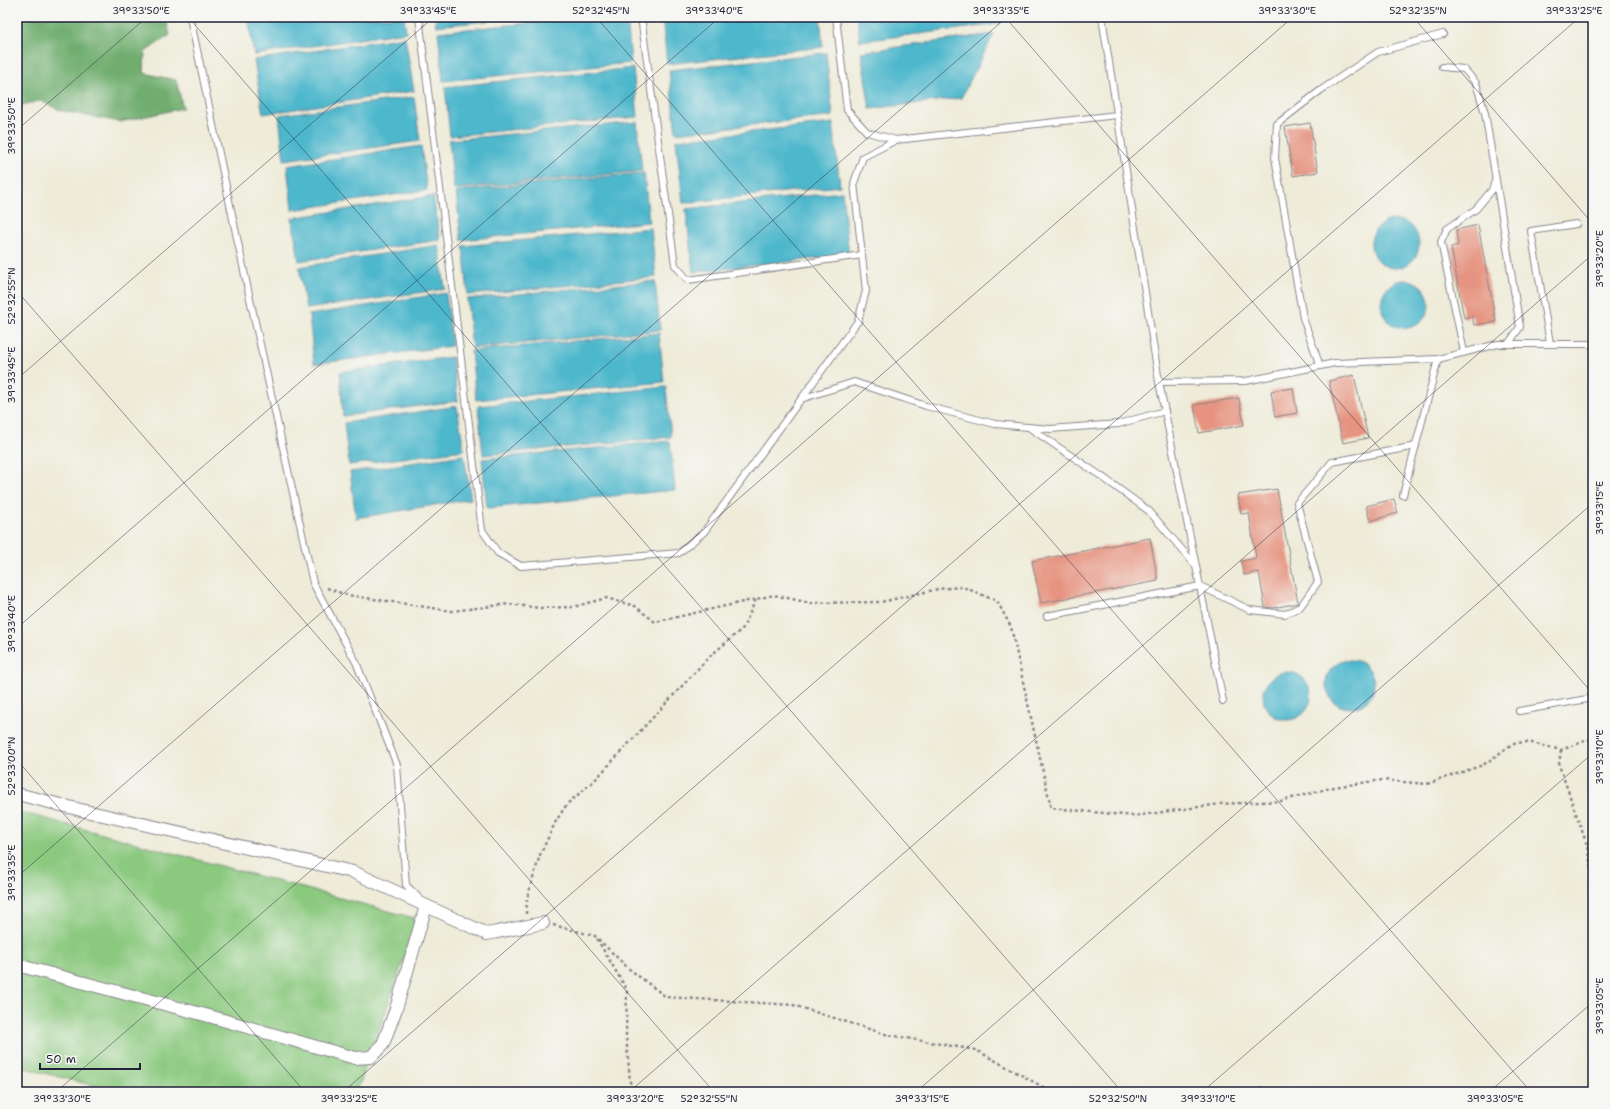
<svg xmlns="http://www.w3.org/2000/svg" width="1610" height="1109" font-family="'Shantell Sans',sans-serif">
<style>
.green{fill:#8bc97f;stroke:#56765d}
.forest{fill:#70ad6e;stroke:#496854}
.water{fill:#4eb7cc;stroke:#386c84}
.building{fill:#e69481}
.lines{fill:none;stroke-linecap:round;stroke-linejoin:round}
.lane-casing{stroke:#88868a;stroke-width:8}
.street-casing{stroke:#88868a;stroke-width:14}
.path{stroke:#88868a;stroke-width:2.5;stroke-dasharray:3 3;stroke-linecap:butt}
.lane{stroke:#fff;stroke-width:6}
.street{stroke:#fff;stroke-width:12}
.ticks{fill:none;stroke:#22223b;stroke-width:1;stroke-opacity:0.45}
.neatline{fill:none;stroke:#22223b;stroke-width:1.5}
.ticks-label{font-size:10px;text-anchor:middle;fill:#22223b}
</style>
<rect width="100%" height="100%" fill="#f6f6f2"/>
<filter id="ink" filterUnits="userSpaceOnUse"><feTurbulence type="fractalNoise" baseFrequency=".025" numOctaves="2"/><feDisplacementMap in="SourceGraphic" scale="8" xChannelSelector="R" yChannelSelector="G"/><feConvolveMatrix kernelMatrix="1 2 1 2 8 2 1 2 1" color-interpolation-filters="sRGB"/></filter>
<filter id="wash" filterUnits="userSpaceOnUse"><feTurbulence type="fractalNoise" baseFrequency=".012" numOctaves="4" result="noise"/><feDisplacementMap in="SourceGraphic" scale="16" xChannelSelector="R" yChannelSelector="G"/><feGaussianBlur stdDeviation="0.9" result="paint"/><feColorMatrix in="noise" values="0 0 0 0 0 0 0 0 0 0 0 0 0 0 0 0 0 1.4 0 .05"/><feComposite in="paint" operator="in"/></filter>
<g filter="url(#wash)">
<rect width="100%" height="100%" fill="#eeebd8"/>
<path class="green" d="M17,811L418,919L357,1092H118L17,1066Z"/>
<path class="forest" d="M17,17H166L170,35L145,52L144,73L176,80L183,108L120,122L62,111L40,101L17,106Z"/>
<g class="water">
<path d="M248,17H404L406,32L254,55Z"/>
<path d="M435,17H528L436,26Z"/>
<path d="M590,17H627L631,63L443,81L438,32Z"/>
<path d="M662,17H820L823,47L667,64Z"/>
<path d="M857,17H1004L1000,24L860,41Z"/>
<path d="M994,34L961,98L870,109L861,52Z"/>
<path d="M405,37L414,91L263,114L254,60Z"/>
<path d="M826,53L833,116L676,133L669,70Z"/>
<path d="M633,68L638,117L450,136L445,87Z"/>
<path d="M414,97L420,141L284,160L279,115Z"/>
<path d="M637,122L642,171L454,189L449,140Z"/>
<path d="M833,123L840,186L683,203L676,140Z"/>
<path d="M421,146L427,190L292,210L287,166Z"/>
<path d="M644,173L649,222L461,240L456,191Z"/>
<path d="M842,192L849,255L693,272L686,209Z"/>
<path d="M433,196L440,240L299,261L292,218Z"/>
<circle cx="1395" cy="244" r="24"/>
<path d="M651,228L656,277L468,295L463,246Z"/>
<path d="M439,245L445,289L306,309L299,267Z"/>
<circle cx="1405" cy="304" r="24"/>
<path d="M655,281L660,330L472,348L467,299Z"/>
<path d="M446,293L452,346L314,364L309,315Z"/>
<path d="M659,333L664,382L476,400L471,351Z"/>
<path d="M452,357L458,401L343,416L340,372Z"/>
<path d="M666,387L671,437L483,455L478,406Z"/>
<path d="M457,406L464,450L349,465L344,423Z"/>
<path d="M670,441L675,490L487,508L482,459Z"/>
<path d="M464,455L471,499L356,518L350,472Z"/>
<circle cx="1350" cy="684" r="24"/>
<circle cx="1287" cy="696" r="24"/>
</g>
<g id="blocks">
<g class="building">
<path d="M1310,123L1318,172L1293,176L1285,127Z"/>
<path d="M1478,225L1496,322L1474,325L1472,316L1464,318L1451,247L1458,245L1456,230Z"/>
<path d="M1354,375L1368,438L1343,443L1329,381Z"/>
<path d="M1293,388L1297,413L1275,417L1271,391Z"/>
<path d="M1239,398L1244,425L1199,433L1194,405Z"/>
<path d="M1277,489L1298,603L1273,608L1265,607L1259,572L1244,575L1241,561L1256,558L1249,513L1241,514L1238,495Z"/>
<path d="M1394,499L1398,513L1370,521L1366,506Z"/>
<path d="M1150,538L1158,581L1041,603L1032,561Z"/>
</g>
</g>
</g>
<g filter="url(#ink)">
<use href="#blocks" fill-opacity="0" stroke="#88868a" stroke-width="1"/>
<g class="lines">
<g class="lane-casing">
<g id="lane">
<path d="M190,17L250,299L313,583L356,662L397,765L406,885L420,899"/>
<path d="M419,17L482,530L498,553L521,566L679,553L704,532L858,321L866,291L854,183L863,157L896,140L1117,115"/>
<path d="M641,17L675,265L688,280L862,255"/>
<path d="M836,17L847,110L867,132L896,140"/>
<path d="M1102,17L1159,382L1223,701"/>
<path d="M1442,67L1464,69L1476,83L1485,113L1520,327L1509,343"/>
<path d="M1550,343L1531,231L1576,224"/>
<path d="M1464,352L1441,242L1447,229L1476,209L1492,190L1495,181"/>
<path d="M1320,366L1303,318L1275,158L1277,124L1321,90L1378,52L1443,34"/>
<path d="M1159,382L1246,381L1335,363L1438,359L1498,344H1593"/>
<path d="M801,399L854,382L926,406L995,424L1050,429L1118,424L1165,411"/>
<path d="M1030,428L1101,476L1149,511L1196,566"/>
<path d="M1403,495L1438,359"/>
<path d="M1047,616L1200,586L1250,610L1285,614L1300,607L1318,582L1297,503L1332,462L1416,446"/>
<path d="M1519,711L1593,698"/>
</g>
</g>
<g class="street-casing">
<g id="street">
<path d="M17,794L81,810L353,872L487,934L543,923"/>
<path d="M17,965L209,1016L355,1058L371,1057L383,1044L396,1009L426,906"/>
</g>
</g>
<g class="path">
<path d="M327,588L347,595L452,611L509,604L539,608L573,607L606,598L635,606L655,622L774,595L810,603L881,602L938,589L963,587L997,601L1011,627L1051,808L1134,816L1220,804L1281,801L1334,787L1382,780L1427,784L1483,765L1514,743L1528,742L1561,750L1593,738"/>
<path d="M1561,750L1559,765L1587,845L1593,876"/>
<path d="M1593,900L1591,930L1593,934"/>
<path d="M526,914L527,898L540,855L556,821L567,804L594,781L708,658L743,628L756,599"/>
<path d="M553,925L595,936L628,968L666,997L793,1005L888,1035L976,1050L1052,1092"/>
<path d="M597,939L627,990L626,1035L631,1092"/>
<path d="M1256,1092L1262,1087"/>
</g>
<use href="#lane" class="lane"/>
<use href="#street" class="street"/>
</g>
</g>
<path class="ticks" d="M188,17L1122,1092M596,17L1531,1092M1005,17L1593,694M1413,17L1593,224M17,130L147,17M17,291L714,1092M17,379L434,17M17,628L720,17M17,760L305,1092M17,877L1007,17M56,1092L1293,17M343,1092L1580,17M629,1092L1593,254M916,1092L1593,503M1202,1092L1593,753M1489,1092L1593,1002"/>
<rect width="1610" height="1109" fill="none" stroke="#f6f6f2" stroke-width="44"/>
<path d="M40 1063v6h100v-6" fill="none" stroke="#22223b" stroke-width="2"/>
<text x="46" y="1063" font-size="12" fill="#22223b" stroke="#f6f6f2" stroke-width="3" paint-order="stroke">50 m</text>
<rect x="22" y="22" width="1566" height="1065" class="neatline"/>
<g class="ticks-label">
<text x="141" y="14">39°33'50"E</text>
<text x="428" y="14">39°33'45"E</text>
<text x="601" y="14">52°32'45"N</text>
<text x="714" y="14">39°33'40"E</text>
<text x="1001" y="14">39°33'35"E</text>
<text x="1287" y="14">39°33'30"E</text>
<text x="1418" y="14">52°32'35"N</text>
<text x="1574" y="14">39°33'25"E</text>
<text transform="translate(11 126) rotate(-90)" y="4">39°33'50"E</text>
<text transform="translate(1599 259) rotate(-90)" y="4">39°33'20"E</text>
<text transform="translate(11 296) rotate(-90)" y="4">52°32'55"N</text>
<text transform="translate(11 375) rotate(-90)" y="4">39°33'45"E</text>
<text transform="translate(1599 508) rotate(-90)" y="4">39°33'15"E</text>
<text transform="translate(11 624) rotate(-90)" y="4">39°33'40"E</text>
<text transform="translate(1599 757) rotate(-90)" y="4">39°33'10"E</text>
<text transform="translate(11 766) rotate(-90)" y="4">52°33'00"N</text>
<text transform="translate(11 873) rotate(-90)" y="4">39°33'35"E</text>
<text transform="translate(1599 1006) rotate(-90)" y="4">39°33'05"E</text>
<text x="62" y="1102">39°33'30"E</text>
<text x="349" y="1102">39°33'25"E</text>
<text x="635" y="1102">39°33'20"E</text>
<text x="709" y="1102">52°32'55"N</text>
<text x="922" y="1102">39°33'15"E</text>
<text x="1118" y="1102">52°32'50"N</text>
<text x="1208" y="1102">39°33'10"E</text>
<text x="1495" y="1102">39°33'05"E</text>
</g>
</svg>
